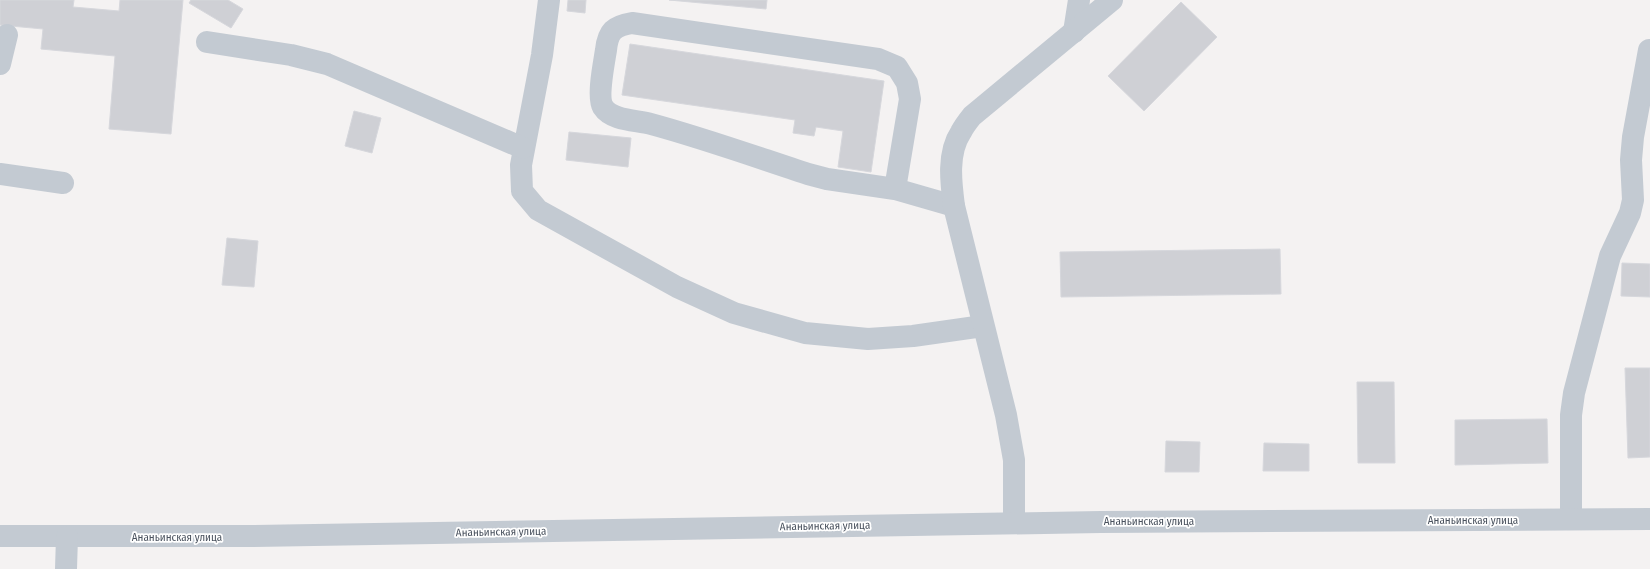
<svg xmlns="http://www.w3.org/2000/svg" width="1650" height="569" font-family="'Fira Sans Condensed',sans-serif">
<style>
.building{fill:#cfd0d5;stroke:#d6d7dc}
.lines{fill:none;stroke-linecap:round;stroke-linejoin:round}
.minor{stroke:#c3cad2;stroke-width:22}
.labels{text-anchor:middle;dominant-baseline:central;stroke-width:3.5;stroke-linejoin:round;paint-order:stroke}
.street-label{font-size:11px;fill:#4a525e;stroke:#fff}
</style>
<rect width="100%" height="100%" fill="#f4f2f2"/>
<g class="building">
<path d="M0,0H74L73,7L119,11L120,0H183L171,134L109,129L115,56L41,49L43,29L0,25Z"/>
<path d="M191,0H228L243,9L231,28L189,3Z"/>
<path d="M568,0H586L585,13L567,11Z"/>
<path d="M669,0H767L766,9Z"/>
<path d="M1181,2L1217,37L1144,111L1108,76Z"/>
<path d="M630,44L884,81L871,172L838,167L843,131L816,127L814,136L793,133L795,120L622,95Z"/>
<path d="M354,111L381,118L372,153L345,146Z"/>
<path d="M569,132L631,138L628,167L566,160Z"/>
<path d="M227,238L258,241L254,287L222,285Z"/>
<path d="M1280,249L1281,294L1061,297L1060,252Z"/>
<path d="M1622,263L1650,264V297L1621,296Z"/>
<path d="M1625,368H1650V457L1628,458Z"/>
<path d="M1357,382H1394L1395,463H1358Z"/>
<path d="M1547,419L1548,463L1455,465V420Z"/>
<path d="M1166,441L1200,442L1199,472H1165Z"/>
<path d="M1264,443L1309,444V471H1263Z"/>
</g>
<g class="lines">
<g class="minor">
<path d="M549,0L542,55L521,165L522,191L538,210L677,287L734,313L805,333L868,339L913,336L983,326"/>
<path d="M1074,32L1079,0"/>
<path d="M207,42L291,55L327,64L523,148"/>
<path d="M0,64L7,35"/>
<path d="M0,174L63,183"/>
<path d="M895,189L910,99L907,83L897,67L878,59L632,23C614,26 608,31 606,50C604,63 597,97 603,107C612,121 637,120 651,124C703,138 756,157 808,174L827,179L895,189L954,206"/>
<path d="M1571,519V415L1574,393L1610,256L1630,213L1633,200L1631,160L1633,137L1649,50"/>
<path d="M1014,523V460L1006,415L954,206C951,183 947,153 961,132C964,126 968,121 972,116L1112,0"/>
<path d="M0,536H251L1101,522L1650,519"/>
<path d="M66,569L67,537"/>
</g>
</g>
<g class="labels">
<g class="street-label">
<text x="1473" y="520">Ананьинская улица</text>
<text x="1149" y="521">Ананьинская улица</text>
<text transform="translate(825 526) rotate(-1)">Ананьинская улица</text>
<text transform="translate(501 532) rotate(-1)">Ананьинская улица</text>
<text x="177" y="537">Ананьинская улица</text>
</g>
</g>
</svg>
